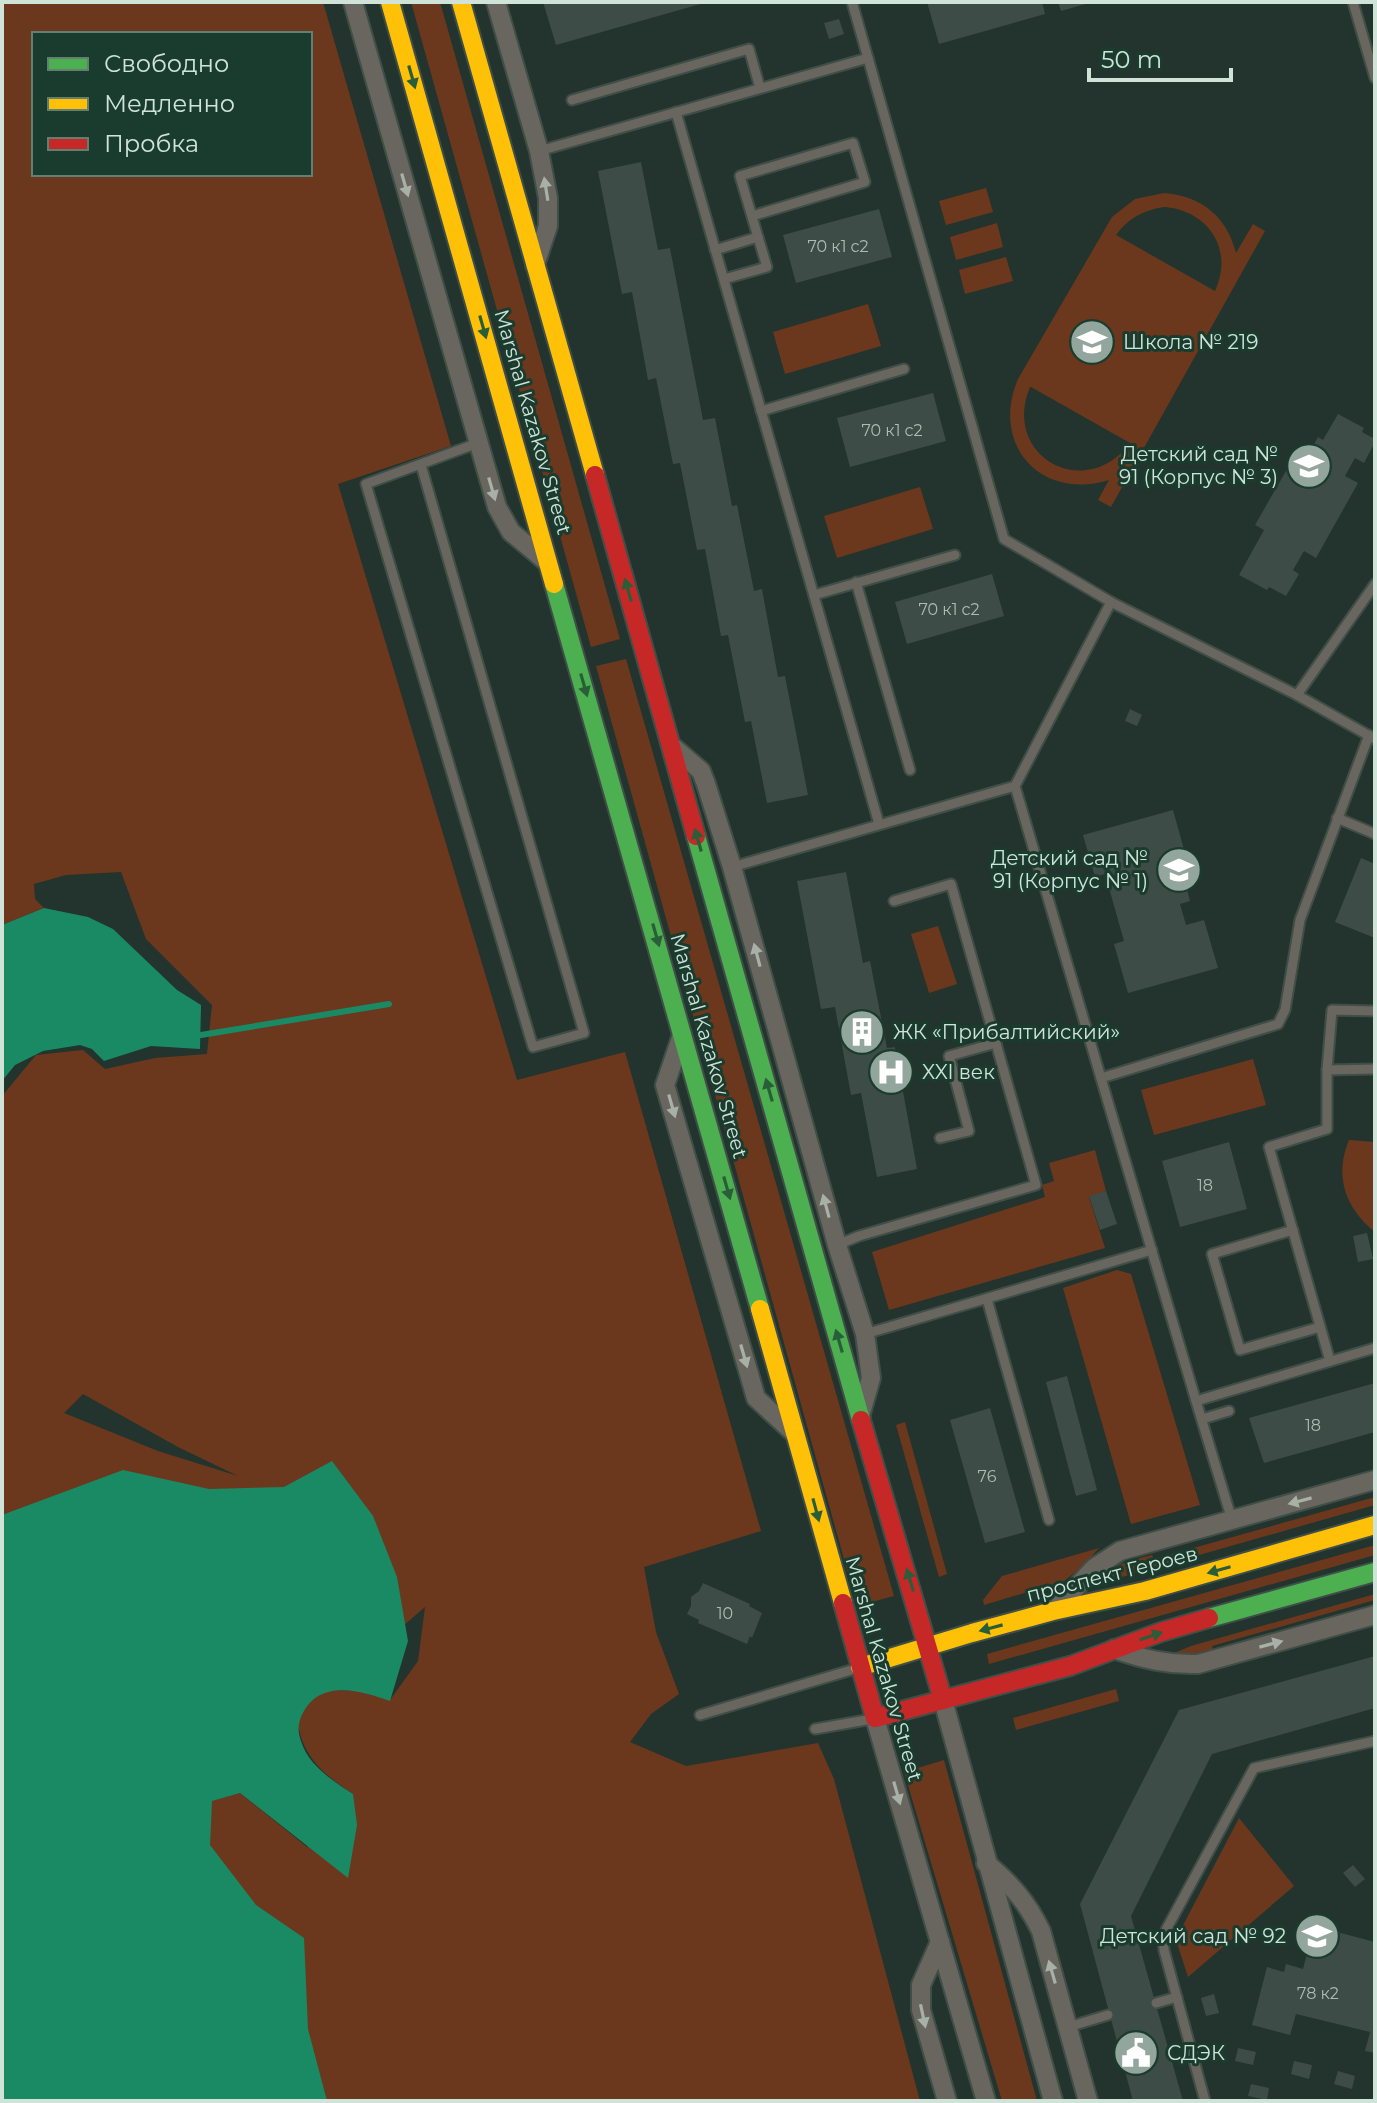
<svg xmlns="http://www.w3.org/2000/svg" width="1377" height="2103" font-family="Montserrat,sans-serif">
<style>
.green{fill:#6c381d;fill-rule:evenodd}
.water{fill:#1a8a65}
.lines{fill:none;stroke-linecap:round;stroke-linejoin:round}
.stream{stroke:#1a8a65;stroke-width:6}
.building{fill:#3d4c46}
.lane-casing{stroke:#404e48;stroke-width:13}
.street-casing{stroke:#404e48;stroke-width:22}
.fast-casing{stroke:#404e48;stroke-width:22}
.slow-casing{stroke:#404e48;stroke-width:22}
.jam-casing{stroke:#404e48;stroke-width:22}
.lane{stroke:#69655f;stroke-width:9}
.street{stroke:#69655f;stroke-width:18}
.fast{stroke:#4caf50;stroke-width:18}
.slow{stroke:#ffc107;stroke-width:18}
.jam{stroke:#c62828;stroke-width:18}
.oneway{fill:#295e38}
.oneway2{fill:#a7b1a8}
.labels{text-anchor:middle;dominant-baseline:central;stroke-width:6;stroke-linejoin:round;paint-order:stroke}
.number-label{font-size:16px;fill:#abbdb4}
.poi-label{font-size:20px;fill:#d0e3d9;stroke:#1a3c2e;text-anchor:start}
.street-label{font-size:20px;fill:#d0e3d9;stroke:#1a3c2e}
</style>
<rect width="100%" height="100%" fill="#22342d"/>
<g class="green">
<path d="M2,2H323L451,446L338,484L517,1080L625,1052L761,1531L644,1567L656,1632L679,1694L651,1714L630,1742L686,1766L818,1743L834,1779L920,2101H150L2,1523V1096L36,1055L83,1050L105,1069L155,1058L207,1054L212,1005L146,939L121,872L66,875L34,884L35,899L44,908L2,925ZM34,34H310V174H34ZM83,1394L178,1447L238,1476L158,1451L64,1413ZM425,1607L418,1661L390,1700L363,1691L329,1690ZM298,1725C304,1759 326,1776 353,1794L307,1847L240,1793L214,1800Z"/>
<path d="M411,2H440L620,639L591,647Z"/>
<path d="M986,188L993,212L946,225L939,201Z"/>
<path d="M1164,193C1202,196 1227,217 1236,253L1253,224L1265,231L1111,507L1098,500L1109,480C1041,501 990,445 1018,379L1112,217L1135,199ZM1165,207C1209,211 1234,250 1215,291L1116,235C1129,218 1143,210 1165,207ZM1030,387H1031L1130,443C1085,503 1001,456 1030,387Z"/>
<path d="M997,223L1003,247L956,260L950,237Z"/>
<path d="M1006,257L1013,281L965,294L959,270Z"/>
<path d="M868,304L881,346L785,374L773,332Z"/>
<path d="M920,487L933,529L837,558L824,516Z"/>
<path d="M626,659L894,1596L857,1606L596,666Z"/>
<path d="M938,926L957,984L929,993L911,934Z"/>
<path d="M1253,1059L1266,1105L1154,1135L1141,1090Z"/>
<path d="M1349,1140L1375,1142V1232C1345,1208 1334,1176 1349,1140Z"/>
<path d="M1095,1150L1106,1191L1089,1197L1105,1248L889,1310L872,1252L1045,1197L1042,1185L1054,1181L1049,1163Z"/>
<path d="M1117,1270L1131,1274L1200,1505L1131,1524L1063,1288Z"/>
<path d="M905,1422L947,1574L939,1577L896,1425Z"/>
<path d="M1375,1497V1505L1122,1577L1101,1579C1112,1564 1133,1560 1152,1555L1154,1559Z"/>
<path d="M1375,1545V1555L989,1664L987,1654Z"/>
<path d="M1099,1548L1083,1566L1064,1581L984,1605L983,1600L1002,1576Z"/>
<path d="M1375,1594V1600L1212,1646L1214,1653L1196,1658L1167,1656L1191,1646Z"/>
<path d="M1116,1689L1119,1701L1016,1730L1013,1718Z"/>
<path d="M944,1760L1037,2101H1002L904,1772Z"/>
<path d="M1239,1818L1294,1886L1188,1977L1177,1943L1179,1933Z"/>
</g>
<g class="water">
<path d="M44,908L88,917L113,929L177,990L201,1005L200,1049L151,1046L104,1061L92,1049L80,1045L43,1051L15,1065L2,1081V925Z"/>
<path d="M332,1461L373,1516L397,1577L408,1641L390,1701C362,1691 322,1679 304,1711C298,1721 297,1730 301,1741C308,1765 333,1781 353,1794L357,1825L348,1878L240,1793L212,1801L210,1845L256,1905L304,1938L308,2029L327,2101H2V1515L123,1470L209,1489L284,1487Z"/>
</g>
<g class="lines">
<path class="stream" d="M201,1035L389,1004"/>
</g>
<g class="building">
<path d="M543,2H704V3L556,45Z"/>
<path d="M927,2H1042L1045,14L939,44Z"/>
<path d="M1058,2H1089V3L1061,11Z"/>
<path d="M839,19L844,34L829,39L824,23Z"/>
<path d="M641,162L658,250L670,248L703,420L715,418L732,506L737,505L754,591L762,589L778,677L785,676L808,795L767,803L751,721L745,722L728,635L721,636L705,549L697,550L680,463L673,464L656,378L648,380L632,292L622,294L598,171Z"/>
<path d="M879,209L892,257L796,283L783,235Z"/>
<path d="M933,393L946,441L850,467L837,418Z"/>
<path d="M1338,414L1364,428L1362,432L1375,439V442L1364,463L1355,458L1345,476L1358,483L1316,558L1304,551L1293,570L1299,574L1286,596L1269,587L1267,590L1239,575L1264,530L1255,525L1298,450L1308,455L1318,437L1323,440Z"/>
<path d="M992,574L1004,616L907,644L895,602Z"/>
<path d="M1130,709L1142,715L1137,726L1125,721Z"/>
<path d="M1173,810L1185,853L1165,858L1171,881L1184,877L1190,901L1180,904L1186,925L1204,920L1218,968L1128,993L1114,944L1124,941L1105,874L1095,877L1083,835Z"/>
<path d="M1361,858L1375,864V938L1335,922Z"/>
<path d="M846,872L863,963L870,961L887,1048L895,1047L917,1169L877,1177L861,1093L851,1095L835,1007L821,1009L797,881Z"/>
<path d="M1229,1142L1247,1209L1180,1227L1162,1161Z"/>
<path d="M1106,1191L1117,1224L1100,1230L1089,1196Z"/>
<path d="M1367,1233L1373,1259L1358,1262L1353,1236Z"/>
<path d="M1067,1376L1097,1490L1076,1496L1046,1382Z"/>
<path d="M1375,1383V1432L1264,1463L1249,1418Z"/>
<path d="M990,1408L1025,1532L985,1543L950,1420Z"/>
<path d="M703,1583L750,1604L749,1606L762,1613L752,1638L750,1636L747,1644L698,1623L699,1620L687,1614L691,1606V1597L699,1591Z"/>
<path d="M1375,1656V1708L1212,1754L1131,1916L1183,2101H1133L1080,1904L1179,1710Z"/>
<path d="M1353,1865L1365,1879L1355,1887L1343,1873Z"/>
<path d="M1314,1926L1375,1942V2053L1365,2051L1370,2032L1296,2014L1290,2035L1252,2025L1267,1967L1284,1972L1286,1964L1303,1969Z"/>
<path d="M1214,1994L1219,2013L1206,2016L1201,1998Z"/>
<path d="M1238,2048L1256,2052L1253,2065L1235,2061Z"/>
<path d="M1294,2061L1312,2065L1309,2079L1291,2074Z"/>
<path d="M1338,2071L1355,2076L1352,2089L1334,2084Z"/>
<path d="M1251,2084L1269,2088L1267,2100L1248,2096Z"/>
</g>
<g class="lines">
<g class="lane-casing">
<g id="lane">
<path d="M1353,2L1375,78"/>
<path d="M868,58L1004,539L1111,602L1297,695L1375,739"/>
<path d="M572,100L749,49L760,88"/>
<path d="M676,112L879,824"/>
<path d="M539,151L868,58L852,2"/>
<path d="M715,250L758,237L740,176L853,143L865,182L752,216"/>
<path d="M724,279L767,267L758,237"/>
<path d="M761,411L904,369"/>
<path d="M421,465L584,1033L533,1047L366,484L478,443"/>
<path d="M856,582L910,770"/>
<path d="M814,595L955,555"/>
<path d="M1297,695L1375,584"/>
<path d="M1015,786L1196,1401"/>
<path d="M1337,818L1375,834"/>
<path d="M732,867L1015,786L1111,602"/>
<path d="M1327,1070L1375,1069"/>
<path d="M1101,1078L1278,1024L1285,1010L1300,920L1369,735"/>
<path d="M940,1138L969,1131L949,1056L996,1043"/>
<path d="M1293,1230L1212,1254L1240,1350L1320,1327"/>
<path d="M837,1245L859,1236L1036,1185L951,884L894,901"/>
<path d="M987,1299L1049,1520"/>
<path d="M865,1334L1152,1250"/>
<path d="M1330,1361L1269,1147L1327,1129V1070L1332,1010L1375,1011"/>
<path d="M1202,1419L1229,1411"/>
<path d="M1232,1520L1196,1401L1375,1348"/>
<path d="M700,1715L858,1668"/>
<path d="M815,1729L872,1719"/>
<path d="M1156,2003L1177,1997"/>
<path d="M1068,2027L1108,2015"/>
<path d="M1205,2101L1164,1950L1163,1938L1167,1928L1254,1768L1375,1741"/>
</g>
</g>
<g class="street-casing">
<g id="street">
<path d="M353,2L497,507L511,532L547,562"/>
<path d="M496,2L539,151L548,198V226L535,265"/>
<path d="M672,746L701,771L706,784L732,867L837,1245L865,1334L871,1378L861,1413"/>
<path d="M682,1035L665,1085L756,1398L794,1433"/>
<path d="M1055,1610L1094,1568L1120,1551L1375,1480"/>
<path d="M1114,1649C1143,1659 1168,1665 1198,1664L1375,1615"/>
<path d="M943,1700L1053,2101"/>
<path d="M875,1718L986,2101"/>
<path d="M986,1863C1011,1884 1027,1902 1041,1931L1088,2101"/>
<path d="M940,1942L921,1985V2010L947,2101"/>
</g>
</g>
<g class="fast-casing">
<g id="fast">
<path d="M554,584L760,1309"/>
<path d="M696,836L861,1420"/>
<path d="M1209,1618L1375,1572"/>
</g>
</g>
<g class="slow-casing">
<g id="slow">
<path d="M390,2L554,584"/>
<path d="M461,2L595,475"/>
<path d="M760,1309L843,1603"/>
<path d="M860,1667L972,1633L1053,1611L1145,1591L1375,1525"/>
</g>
</g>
<g class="jam-casing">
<g id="jam">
<path d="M595,475L696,836"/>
<path d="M861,1420L943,1700"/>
<path d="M843,1603L875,1718L1070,1666L1161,1632L1209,1618"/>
</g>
</g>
<use href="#lane" class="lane"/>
<use href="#street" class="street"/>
<use href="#fast" class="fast"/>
<use href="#slow" class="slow"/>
<use href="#jam" class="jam"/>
</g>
<defs><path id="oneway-solid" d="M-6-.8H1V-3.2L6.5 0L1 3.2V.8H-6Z" transform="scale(2)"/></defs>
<g class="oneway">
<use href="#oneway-solid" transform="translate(412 77) rotate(74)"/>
<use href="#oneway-solid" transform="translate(483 327) rotate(74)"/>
<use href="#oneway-solid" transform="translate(628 590) rotate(-106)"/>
<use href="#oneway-solid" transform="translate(584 685) rotate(74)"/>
<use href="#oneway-solid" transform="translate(698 840) rotate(-106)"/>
<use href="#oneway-solid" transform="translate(656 935) rotate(74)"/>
<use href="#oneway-solid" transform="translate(769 1090) rotate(-106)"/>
<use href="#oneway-solid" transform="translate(727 1188) rotate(74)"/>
<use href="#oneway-solid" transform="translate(839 1341) rotate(-106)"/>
<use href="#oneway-solid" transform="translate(816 1510) rotate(75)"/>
<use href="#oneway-solid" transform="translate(1219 1570) rotate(164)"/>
<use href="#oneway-solid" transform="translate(910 1580) rotate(-107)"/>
<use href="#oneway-solid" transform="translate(991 1628) rotate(165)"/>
<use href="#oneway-solid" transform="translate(1151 1636) rotate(-19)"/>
</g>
<g class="oneway2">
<use href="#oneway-solid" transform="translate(405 185) rotate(74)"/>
<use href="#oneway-solid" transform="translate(546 189) rotate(-99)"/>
<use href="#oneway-solid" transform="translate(492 489) rotate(74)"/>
<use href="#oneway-solid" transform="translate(757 955) rotate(-105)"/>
<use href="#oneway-solid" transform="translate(672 1106) rotate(74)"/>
<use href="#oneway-solid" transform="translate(826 1206) rotate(-105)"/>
<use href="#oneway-solid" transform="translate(744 1356) rotate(74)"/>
<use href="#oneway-solid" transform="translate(1300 1501) rotate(165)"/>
<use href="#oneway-solid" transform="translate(1271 1644) rotate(-15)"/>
<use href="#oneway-solid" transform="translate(897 1793) rotate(74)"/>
<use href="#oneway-solid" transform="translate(1052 1972) rotate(-106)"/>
<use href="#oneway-solid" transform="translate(923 2016) rotate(78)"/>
</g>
<defs>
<g id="school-disc" transform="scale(2.3)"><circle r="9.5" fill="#93a69d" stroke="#1a3c2e"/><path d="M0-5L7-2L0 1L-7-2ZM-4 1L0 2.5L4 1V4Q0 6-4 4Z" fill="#fff"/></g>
<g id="building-disc" transform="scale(2.3)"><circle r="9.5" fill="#93a69d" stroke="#1a3c2e"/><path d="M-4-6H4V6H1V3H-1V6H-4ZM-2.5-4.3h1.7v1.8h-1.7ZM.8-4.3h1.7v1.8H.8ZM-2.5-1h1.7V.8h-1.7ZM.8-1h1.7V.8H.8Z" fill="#fff"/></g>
<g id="hospital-disc" transform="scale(2.3)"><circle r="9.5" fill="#93a69d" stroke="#1a3c2e"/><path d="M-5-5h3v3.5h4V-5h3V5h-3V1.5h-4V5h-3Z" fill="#fff"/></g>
<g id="civic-disc" transform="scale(2.3)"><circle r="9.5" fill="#93a69d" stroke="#1a3c2e"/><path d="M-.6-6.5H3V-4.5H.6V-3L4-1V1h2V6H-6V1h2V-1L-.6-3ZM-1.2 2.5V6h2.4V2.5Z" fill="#fff"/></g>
</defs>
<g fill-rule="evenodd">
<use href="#school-disc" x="1092" y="342"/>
<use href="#school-disc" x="1309" y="466"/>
<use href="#school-disc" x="1179" y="870"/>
<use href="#building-disc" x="862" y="1032"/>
<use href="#hospital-disc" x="891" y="1072"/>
<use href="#school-disc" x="1317" y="1936"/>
<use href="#civic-disc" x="1136" y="2053"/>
</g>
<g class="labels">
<g class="number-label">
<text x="838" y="246">70 к1 с2</text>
<text x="892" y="430">70 к1 с2</text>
<text x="949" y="609">70 к1 с2</text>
<text x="1205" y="1185">18</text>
<text x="1313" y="1425">18</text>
<text x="987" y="1476">76</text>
<text x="725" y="1613">10</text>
<text x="1318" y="1993">78 к2</text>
</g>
<g class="poi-label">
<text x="1123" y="342">Школа № 219</text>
<text x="1278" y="454" text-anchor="end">Детский сад №<tspan x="1278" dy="23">91 (Корпус № 3)</tspan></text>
<text x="1148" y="858" text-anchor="end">Детский сад №<tspan x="1148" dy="23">91 (Корпус № 1)</tspan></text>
<text x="893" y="1032">ЖК «Прибалтийский»</text>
<text x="922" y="1072">XXI век</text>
<text x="1286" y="1936" text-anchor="end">Детский сад № 92</text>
<text x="1167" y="2053">СДЭК</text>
</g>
<g class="street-label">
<text transform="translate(533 422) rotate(74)">Marshal Kazakov Street</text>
<text transform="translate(709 1046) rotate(74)">Marshal Kazakov Street</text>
<text transform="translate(1112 1574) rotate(-14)">проспект Героев</text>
<text transform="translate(884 1669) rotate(74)">Marshal Kazakov Street</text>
</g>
</g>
<rect width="1377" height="2103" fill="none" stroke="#d0e3d9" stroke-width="8"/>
<rect x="32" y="32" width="280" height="144" fill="#1a3c2e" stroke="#637f72" stroke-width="2"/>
<rect x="48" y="58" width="40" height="12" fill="#4caf50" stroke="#637f72" stroke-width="2"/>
<text x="104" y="72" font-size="24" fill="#d0e3d9">Свободно</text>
<rect x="48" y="98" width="40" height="12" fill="#ffc107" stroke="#637f72" stroke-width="2"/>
<text x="104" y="112" font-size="24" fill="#d0e3d9">Медленно</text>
<rect x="48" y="138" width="40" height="12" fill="#c62828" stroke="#637f72" stroke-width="2"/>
<text x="104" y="152" font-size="24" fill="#d0e3d9">Пробка</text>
<path d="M1089 68v12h142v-12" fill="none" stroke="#d0e3d9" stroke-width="4"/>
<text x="1101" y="68" font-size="24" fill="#d0e3d9" stroke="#1a3c2e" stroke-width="6" paint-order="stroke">50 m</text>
</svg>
